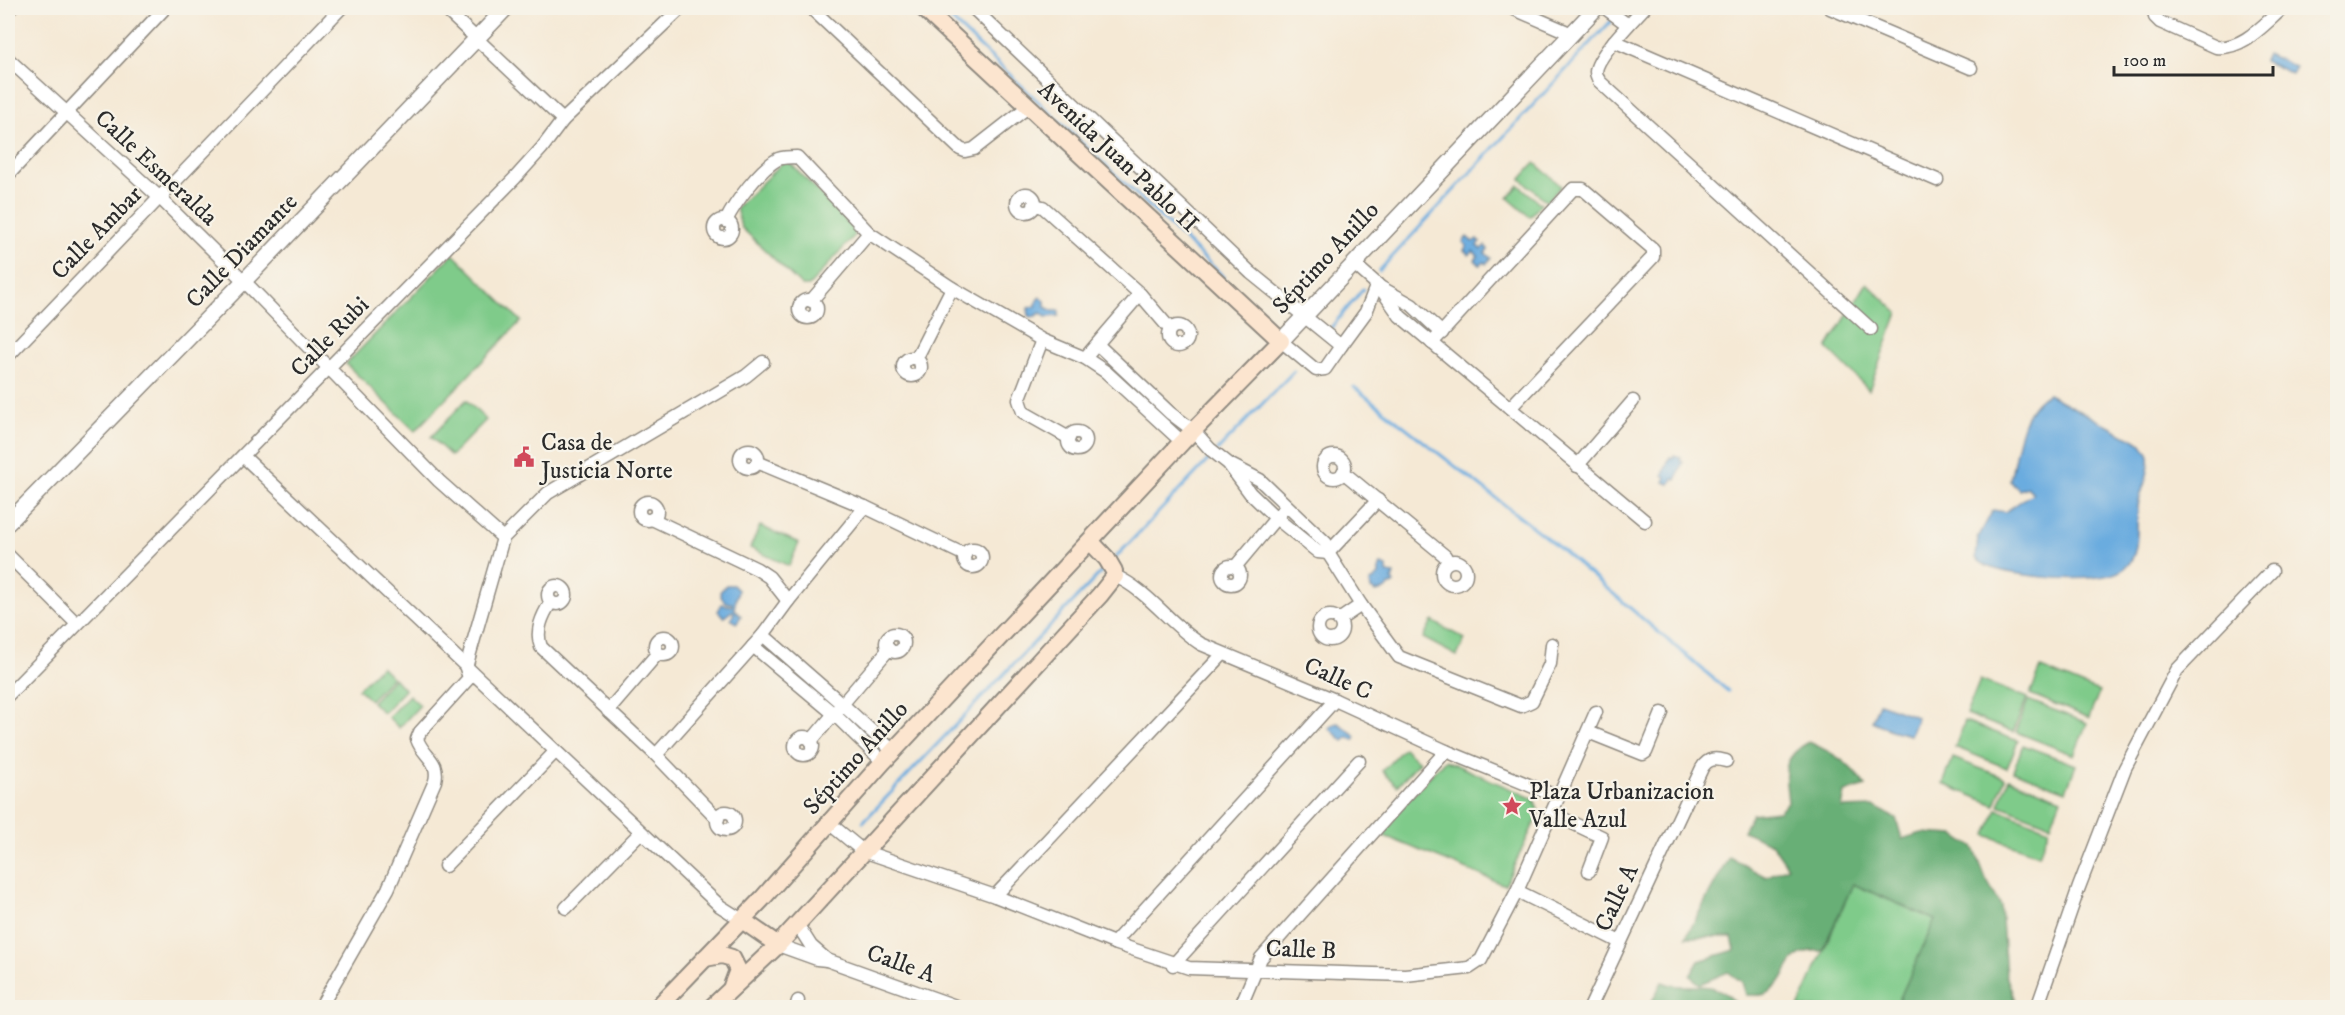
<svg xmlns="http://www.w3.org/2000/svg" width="2345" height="1015" font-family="'IM FELL DW Pica',serif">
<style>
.green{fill:#7fcb8a;stroke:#557b5a;stroke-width:1.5}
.forest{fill:#67af76;stroke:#496d50;stroke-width:1.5}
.water{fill:#6bacdf;stroke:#4b6c85;stroke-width:1.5}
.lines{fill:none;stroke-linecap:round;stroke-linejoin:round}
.stream{stroke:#6bacdf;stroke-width:3}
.minor-casing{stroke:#908a80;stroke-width:15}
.tertiary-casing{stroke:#908a80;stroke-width:18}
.secondary-casing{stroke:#908a80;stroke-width:20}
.minor{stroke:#fff;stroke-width:12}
.tertiary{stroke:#fff;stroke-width:15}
.secondary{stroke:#fce5cf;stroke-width:16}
.labels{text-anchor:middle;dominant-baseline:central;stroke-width:4.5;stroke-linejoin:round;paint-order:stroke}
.street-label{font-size:24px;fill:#2b2b2b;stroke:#f7f3e8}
.poi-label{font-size:24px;fill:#2b2b2b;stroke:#f7f3e8;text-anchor:start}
</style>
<rect width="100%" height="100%" fill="#f7f3e8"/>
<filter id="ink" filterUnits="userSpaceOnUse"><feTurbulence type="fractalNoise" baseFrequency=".0167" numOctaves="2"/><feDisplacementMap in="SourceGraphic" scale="12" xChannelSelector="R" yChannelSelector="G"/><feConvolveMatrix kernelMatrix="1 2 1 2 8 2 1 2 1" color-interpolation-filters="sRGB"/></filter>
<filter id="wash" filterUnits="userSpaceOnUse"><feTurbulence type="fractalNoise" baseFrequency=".008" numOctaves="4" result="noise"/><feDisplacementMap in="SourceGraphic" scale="24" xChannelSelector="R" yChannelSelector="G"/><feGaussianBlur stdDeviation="1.35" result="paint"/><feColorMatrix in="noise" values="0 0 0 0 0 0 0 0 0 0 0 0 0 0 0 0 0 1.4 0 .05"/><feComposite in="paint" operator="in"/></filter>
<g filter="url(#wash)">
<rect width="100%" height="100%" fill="#f5e9d5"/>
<g class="green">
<path d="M783,162L790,163L853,227L855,235L809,286H802L741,227L736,208Z"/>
<path d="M1535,163L1561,186L1547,202L1521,179Z"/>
<path d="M1519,185L1541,204L1530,217L1508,198Z"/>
<path d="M453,254L521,321L415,431L346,364Z"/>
<path d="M1867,283L1898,313L1869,390L1827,348Z"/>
<path d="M466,400L486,420L451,456L431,437Z"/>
<path d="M760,526L799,543L789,566L750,548Z"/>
<path d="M1432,621L1465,639L1457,656L1423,638Z"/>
<path d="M381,666L392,677L370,700L358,689Z"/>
<path d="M2041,668L2099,692L2089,718L2030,694Z"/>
<path d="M394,678L405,690L383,713L372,702Z"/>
<path d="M1980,680L2027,698L2013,732L1966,714Z"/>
<path d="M409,695L420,705L399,728L388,717Z"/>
<path d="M2028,700L2087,723L2074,755L2016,732Z"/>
<path d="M1965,721L2018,741L2007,768L1955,747Z"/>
<path d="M2023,745L2076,765L2066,791L2013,771Z"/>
<path d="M1404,748L1419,762L1397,786L1382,771Z"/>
<path d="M1953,758L2005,778L1995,805L1943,784Z"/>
<path d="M1445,760L1534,799L1539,813L1505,885L1377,833Z"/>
<path d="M2009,778L2061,799L2051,825L1999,805Z"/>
<path d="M1997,809L2049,829L2039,855L1986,835Z"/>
<path d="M1853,884L1935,920L1896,1007L1798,1008Z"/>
</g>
<g class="forest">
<path d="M1809,742C1837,755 1848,762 1866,786L1845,792L1842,808L1875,807L1896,818L1902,839L1922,833L1955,835L1974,848L1986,879L2001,906L2006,975L2017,1007H1896L1935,920L1853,884L1822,951C1781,948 1795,979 1765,994C1760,996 1752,995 1746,995L1742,982L1728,972L1700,984L1690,976L1699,961L1735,950L1732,937H1686L1729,857L1766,877L1788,867L1772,844L1743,831L1752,814L1779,811L1788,802C1785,773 1780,758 1809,742Z"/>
<path d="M1662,982C1688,993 1709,975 1734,1001L1733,1007H1649Z"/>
</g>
<g class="water">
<path d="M2267,54L2296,67L2292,74L2264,61Z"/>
<path d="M1467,237L1473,242L1477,239L1480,242L1477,246L1481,249L1485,246L1488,249L1485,253L1491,258L1486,264L1484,262L1480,265L1475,260L1478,256L1473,251L1469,255L1464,250L1467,246L1463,242Z"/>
<path d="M1040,297L1045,301V307L1053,311H1059V316L1046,317L1041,313L1034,317L1029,316L1028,308L1036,306L1037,300Z"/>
<path d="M2048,394L2142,444C2144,448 2148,452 2149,456C2151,470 2142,488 2139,501C2134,520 2143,551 2126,567C2105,587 2012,577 1987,566C1983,564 1979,561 1976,558L1978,538L1993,510L2005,512L2033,493L2027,487L2019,490L2010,480C2017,451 2019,410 2048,394Z"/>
<path d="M1674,455L1681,458L1680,461L1683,462L1676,480L1673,479L1670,484L1664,482L1666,477L1663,475L1670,457L1673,458Z"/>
<path d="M1381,565L1387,567V573L1394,574L1392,580L1394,583L1384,590L1376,592L1371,589L1370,583L1379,575V569Z"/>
<path d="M726,585H733L738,590L734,609L741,616L737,623L731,619L734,613L732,611L724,617L718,611L722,604L732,606V603C725,604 721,599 720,592Z"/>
<path d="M1879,703L1917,717L1910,735L1891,730L1872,721Z"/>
<path d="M1338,723L1356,736L1354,740L1348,737L1343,741L1329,728L1334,724Z"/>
</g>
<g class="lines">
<g class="stream">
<path d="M939,8L1224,277"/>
<path d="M1617,14L1623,8"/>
<path d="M1379,271L1613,19"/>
<path d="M1330,329L1363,289"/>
<path d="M1354,387L1557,546L1728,691"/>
<path d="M1218,450L1294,371"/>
<path d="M1115,558L1214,454"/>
<path d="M863,822L1106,567"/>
</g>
</g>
</g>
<g filter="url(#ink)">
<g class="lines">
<g class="minor-casing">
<g id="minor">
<path d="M444,8L563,120"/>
<path d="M811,8L960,149L965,151L974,149L1029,106"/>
<path d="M973,8L1251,273L1341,346L1366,312L1377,284"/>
<path d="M1512,8L1572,34"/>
<path d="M1605,8L1628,25"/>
<path d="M1644,8C1634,19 1596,57 1596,72C1596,75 1598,78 1599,81L1871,329"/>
<path d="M1830,8L1971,68"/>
<path d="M2154,8L2155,17L2160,22L2216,47C2243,50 2264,24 2283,8"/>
<path d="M8,11L11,8"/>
<path d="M1614,41L1937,180"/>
<path d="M8,59L160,198L244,281L439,481L503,538"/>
<path d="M8,175L165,8"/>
<circle cx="1026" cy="203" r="9"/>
<path d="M1034,205L1043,207L1140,294L1170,329"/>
<circle cx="723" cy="229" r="9"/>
<path d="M726,221C735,202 760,169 778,159C784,157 791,157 797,157L869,233L952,288L1042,340L1085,358L1106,372L1182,442"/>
<path d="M1354,264L1379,286L1400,316L1645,521"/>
<path d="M1380,287L1412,305L1442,333"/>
<circle cx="808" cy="309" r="9"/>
<path d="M811,301L869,233"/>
<circle cx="1178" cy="336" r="10"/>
<path d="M1042,340L1019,400L1023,412L1069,438"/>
<path d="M1281,341L1316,370L1325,369L1341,346"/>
<path d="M1432,343L1573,189H1583L1653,249V257L1510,408"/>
<path d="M1098,345L1170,413L1194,431L1210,449L1229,464L1260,480L1326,543L1328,553L1361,605L1399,657L1521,706L1532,701L1550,664L1552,644"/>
<path d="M8,356L341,8"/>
<path d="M1085,358L1140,294"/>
<circle cx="912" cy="367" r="9"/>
<path d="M916,359L952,288"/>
<circle cx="1077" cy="441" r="9"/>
<circle cx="749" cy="459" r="9"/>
<path d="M243,456L720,906L742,920"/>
<circle cx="1334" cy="467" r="11"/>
<path d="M757,462L865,507L965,555"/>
<path d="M1230,466L1250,493L1276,518L1318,552L1328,553"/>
<path d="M1577,466L1633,401"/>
<path d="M1343,472L1445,556L1448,562"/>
<circle cx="648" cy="511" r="9"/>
<path d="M652,519L757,569L769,577L788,601"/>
<circle cx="973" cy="558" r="9"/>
<path d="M1328,553L1378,500"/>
<path d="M8,555L77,624"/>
<circle cx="1454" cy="573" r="12"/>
<circle cx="1231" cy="575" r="9"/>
<path d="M1235,567L1281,512"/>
<path d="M1115,576C1149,591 1170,625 1201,644L1335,700L1446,751L1558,797"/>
<circle cx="557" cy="595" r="9"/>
<path d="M551,602C542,616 535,631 541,647L656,755L718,819"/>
<circle cx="1330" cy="628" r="12"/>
<path d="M1339,620L1361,605"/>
<circle cx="895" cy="643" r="9"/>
<path d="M763,635L842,704L893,751"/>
<circle cx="664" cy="646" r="9"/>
<path d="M753,646L834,714L883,762"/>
<path d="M8,695L515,178L542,148L563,120L681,8"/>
<path d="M608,711L658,653"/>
<path d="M1588,732L1643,754L1646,752L1662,713"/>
<circle cx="804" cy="746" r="9"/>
<path d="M811,741L889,649"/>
<path d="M656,755L763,635L788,601L865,507"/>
<circle cx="726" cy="821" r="9"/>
<path d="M1551,813L1602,837L1589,871"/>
<path d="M829,823L863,851L995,896L1114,943L1189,968L1405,975L1469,968L1481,960L1517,891L1596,712"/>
<path d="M445,866L555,752"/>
<path d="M1517,891L1620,942"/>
<path d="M995,896L1223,654"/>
<path d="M566,908L641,832"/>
<path d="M797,924L811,946L827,960"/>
<path d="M1114,943L1335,700"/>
<path d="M778,945L817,959L827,960L961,1008"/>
<path d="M1173,965L1359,761"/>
<path d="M320,1008L388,889L435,781C440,760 423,757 417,739L420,732L469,678L466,668L470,653L503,538L548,493L746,376L763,362"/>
<path d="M796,1008L798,1001"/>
<path d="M1240,1008L1261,958L1446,751"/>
<path d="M1590,1008L1702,768C1708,758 1715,758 1726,761"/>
<path d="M2037,1008L2079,887L2125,768L2177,670L2272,571"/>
</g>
</g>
<g class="tertiary-casing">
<g id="tertiary">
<path d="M1281,341L1596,8"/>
<path d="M8,523L244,281L506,8"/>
</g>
</g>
<g class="secondary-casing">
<g id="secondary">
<path d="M1091,542L1107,559L1114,571"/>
<path d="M742,920L778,945"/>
<path d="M705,958L722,955L732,958L738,970L732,986"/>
<path d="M657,1008L762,899L883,762L1182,442L1281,341L923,8"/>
<path d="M711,1008L778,945L1100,595L1115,576"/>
</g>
</g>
<use href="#minor" class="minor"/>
<use href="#tertiary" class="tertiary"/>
<use href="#secondary" class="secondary"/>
</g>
</g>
<defs>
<g id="civic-bare" transform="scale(1.62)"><path d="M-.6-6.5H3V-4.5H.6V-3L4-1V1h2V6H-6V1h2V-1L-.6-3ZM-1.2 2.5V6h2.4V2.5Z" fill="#d1495b" stroke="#f7f3e8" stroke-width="2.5" paint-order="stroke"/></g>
<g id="sight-bare" transform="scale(1.62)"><path d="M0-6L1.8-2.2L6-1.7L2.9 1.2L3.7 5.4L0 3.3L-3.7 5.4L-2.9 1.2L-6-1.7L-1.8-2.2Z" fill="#d1495b" stroke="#f7f3e8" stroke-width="2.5" paint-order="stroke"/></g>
</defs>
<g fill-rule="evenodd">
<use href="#civic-bare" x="524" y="457"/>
<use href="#sight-bare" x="1512" y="806"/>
</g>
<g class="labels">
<g class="street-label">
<text transform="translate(1118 157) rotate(43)">Avenida Juan Pablo II</text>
<text transform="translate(156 168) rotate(43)">Calle Esmeralda</text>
<text transform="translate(97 233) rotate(-46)">Calle Ambar</text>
<text transform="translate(242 251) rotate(-46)">Calle Diamante</text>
<text transform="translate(1326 258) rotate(-47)">Séptimo Anillo</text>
<text transform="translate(330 337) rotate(-46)">Calle Rubi</text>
<text transform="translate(1338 679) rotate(24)">Calle C</text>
<text transform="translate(856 758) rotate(-48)">Séptimo Anillo</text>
<text transform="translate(1617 898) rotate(-65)">Calle A</text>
<text transform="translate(1301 950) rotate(2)">Calle B</text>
<text transform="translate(901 964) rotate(20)">Calle A</text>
</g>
<g class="poi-label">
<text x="541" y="443">Casa de<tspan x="541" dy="28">Justicia Norte</tspan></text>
<text x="1529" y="792">Plaza Urbanizacion<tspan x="1529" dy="28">Valle Azul</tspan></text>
</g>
</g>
<rect width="2345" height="1015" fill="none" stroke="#f7f3e8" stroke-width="30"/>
<path d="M2114 66v9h159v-9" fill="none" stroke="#2b2b2b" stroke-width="3"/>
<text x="2123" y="66" font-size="18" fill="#2b2b2b" stroke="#f7f3e8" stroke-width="4.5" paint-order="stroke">100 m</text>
</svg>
